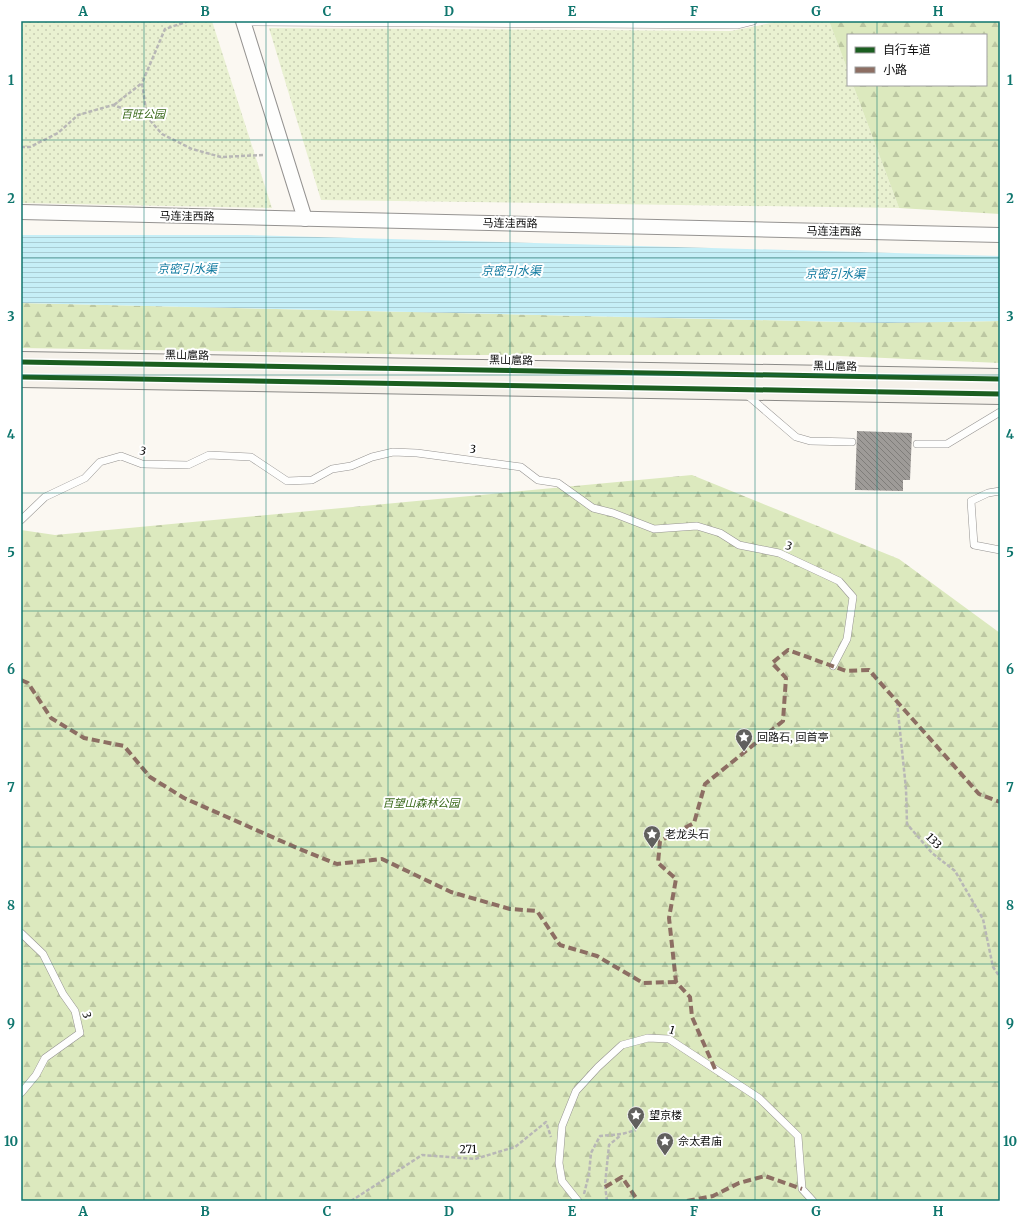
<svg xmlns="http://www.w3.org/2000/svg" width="1021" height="1222" font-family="Merriweather,'Noto Sans SC',serif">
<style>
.grass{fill:url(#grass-dots)}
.forest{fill:url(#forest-firs)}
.water{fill:url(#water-rules)}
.building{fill:url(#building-back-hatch)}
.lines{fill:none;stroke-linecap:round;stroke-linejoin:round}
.lane-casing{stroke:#959391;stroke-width:8}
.street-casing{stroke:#959391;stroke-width:16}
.secondary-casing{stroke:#8b8a87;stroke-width:22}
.path{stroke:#b8b7b6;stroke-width:2.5;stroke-dasharray:4 2;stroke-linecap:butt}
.lane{stroke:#fefefd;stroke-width:7}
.street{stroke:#fefefd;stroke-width:14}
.secondary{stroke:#f5f1ea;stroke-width:20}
.quiet{stroke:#8d6e63;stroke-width:4;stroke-dasharray:8 4;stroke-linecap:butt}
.cycleway-casing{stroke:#fff;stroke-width:8}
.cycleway{stroke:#1b5e20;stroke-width:5}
.grid{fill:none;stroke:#0f766e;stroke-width:1;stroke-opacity:0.55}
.labels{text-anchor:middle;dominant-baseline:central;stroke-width:4;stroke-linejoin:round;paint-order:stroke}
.park-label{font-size:11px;font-style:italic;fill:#39691a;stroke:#fff}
.street-label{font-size:11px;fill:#0e0e0e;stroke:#fff}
.poi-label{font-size:11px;fill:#0e0e0e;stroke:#fff;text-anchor:start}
.water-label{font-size:12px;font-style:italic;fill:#107aa0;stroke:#fff}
.neatline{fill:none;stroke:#0f766e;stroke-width:1.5}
.grid-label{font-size:13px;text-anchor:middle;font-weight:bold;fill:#0f766e}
</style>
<defs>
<pattern id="grass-dots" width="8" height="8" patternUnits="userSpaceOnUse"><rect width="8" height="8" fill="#e9f1d1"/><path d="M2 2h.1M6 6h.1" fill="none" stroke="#c7cdb2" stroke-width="1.8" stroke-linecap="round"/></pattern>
<pattern id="forest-firs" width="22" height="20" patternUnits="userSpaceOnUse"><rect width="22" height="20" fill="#dce9be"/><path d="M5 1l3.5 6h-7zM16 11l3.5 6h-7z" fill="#bcc7a2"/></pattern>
<pattern id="water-rules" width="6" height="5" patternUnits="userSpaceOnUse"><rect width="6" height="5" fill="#c6eff7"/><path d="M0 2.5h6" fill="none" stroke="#a9ccd3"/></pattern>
<pattern id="building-back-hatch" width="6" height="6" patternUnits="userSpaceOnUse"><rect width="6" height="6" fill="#9e9b98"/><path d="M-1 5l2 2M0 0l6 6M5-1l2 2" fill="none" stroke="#7f7d7a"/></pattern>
</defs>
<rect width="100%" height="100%" fill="#fbf8f2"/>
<g class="grass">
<path d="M21,21H212L272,208L21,203Z"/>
<path d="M781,21H829L848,71V85H853L899,208L321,200L269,28L731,31Z"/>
</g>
<g class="forest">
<path d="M829,21H1000V214L899,208L853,85H986V35H848V71Z"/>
<path d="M21,303L887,323L1000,321V363L816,355H448L21,348Z"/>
<path d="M692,475L899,559L1000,633V1201H21V530L55,535Z"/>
</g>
<path class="water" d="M21,235H247L1000,256V321L887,323L21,303Z"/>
<path class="building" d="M857,431L912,433L910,480H903V491L855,490Z"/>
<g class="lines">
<g class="lane-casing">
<g id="lane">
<path d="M243,22L737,25L753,21"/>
<path d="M746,394L796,437L810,441L852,442"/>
<path d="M917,444H947L1000,412"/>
<path d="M1000,491L988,493L971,501L974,545L1000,550"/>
<path d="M21,520L45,497L85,478L100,462L121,456L142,464L188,465L209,455L251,457L287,481L312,480L332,469L351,466L372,457L393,452L417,453L521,467L538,480L558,483L593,508L613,513L654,529L697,526L720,533L739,545L779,553L839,581L853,597L847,639L833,666"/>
<path d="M21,933L43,954L63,994L75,1011L80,1033L45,1058L36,1075L21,1093"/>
<path d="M578,1201L562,1181L559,1163L562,1126L576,1091L598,1067L622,1045L648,1038L669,1039L759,1098L798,1136L802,1189L813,1201"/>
</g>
</g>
<g class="street-casing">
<g id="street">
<path d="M243,21L305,219"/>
<path d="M21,212L1000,235"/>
</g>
</g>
<g class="secondary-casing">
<g id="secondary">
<path d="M21,362L1000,379"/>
<path d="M21,377L1000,394"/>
</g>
</g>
<g class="path">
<path d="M114,105L142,83"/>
<path d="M147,117L142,83L165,29L189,21"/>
<path d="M21,147H30L58,133L78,115L113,105L147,117L162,134L192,149L221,157L263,155"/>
<path d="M897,702L906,789L907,824L932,853L955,871L983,919L993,967L1000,977"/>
<path d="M584,1194L589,1174L591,1153L600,1136L622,1134L636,1130"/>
<path d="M351,1201L422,1155L475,1159L515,1147L546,1122L551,1137"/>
<path d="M607,1201L605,1185L609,1145L621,1135"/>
</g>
<use href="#lane" class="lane"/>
<use href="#street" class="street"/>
<use href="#secondary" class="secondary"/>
<g class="quiet">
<path d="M21,680L28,683L51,718L84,738L124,746L150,777L184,798L297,848L337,864L382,859L451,892L510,909L537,911L560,945L597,956L643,983L676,982"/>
<path d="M715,1069L692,1017L690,997L676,982L669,918L676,879L658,863L660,841L694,823L705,784L783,721L786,678L772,663L788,650L846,671L869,670L979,794L1000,802"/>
<path d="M605,1187L622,1177L638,1201"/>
<path d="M687,1201L713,1196L739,1183L765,1176L802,1189"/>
</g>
<g class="cycleway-casing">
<g id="cycleway">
<path d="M21,362L1000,379"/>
<path d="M21,377L1000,394"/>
</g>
</g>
<use href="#cycleway" class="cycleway"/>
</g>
<path class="grid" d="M144,21V1201M266,21V1201M388,21V1201M510,21V1201M633,21V1201M755,21V1201M877,21V35M877,85V1201M21,140H1000M21,258H1000M21,375H1000M21,493H1000M21,611H1000M21,729H1000M21,847H1000M21,964H1000M21,1082H1000"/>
<defs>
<g id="sight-pin" transform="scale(0.9)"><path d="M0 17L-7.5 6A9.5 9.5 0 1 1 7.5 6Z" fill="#61605e" stroke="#fff"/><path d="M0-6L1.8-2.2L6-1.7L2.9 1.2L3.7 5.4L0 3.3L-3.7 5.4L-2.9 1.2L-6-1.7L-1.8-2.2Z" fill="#fff"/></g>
</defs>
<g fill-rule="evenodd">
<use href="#sight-pin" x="744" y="737"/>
<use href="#sight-pin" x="652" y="834"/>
<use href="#sight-pin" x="636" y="1115"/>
<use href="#sight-pin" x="665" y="1141"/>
</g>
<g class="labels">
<g class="park-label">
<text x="143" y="114">百旺公园</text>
<text x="421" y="803">百望山森林公园</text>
</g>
<g class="street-label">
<text transform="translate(187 216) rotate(1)">马连洼西路</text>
<text transform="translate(510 223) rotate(1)">马连洼西路</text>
<text transform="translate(834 231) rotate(1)">马连洼西路</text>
<text transform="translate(187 355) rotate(1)">黑山扈路</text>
<text transform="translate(511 360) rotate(1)">黑山扈路</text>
<text transform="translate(835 366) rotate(1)">黑山扈路</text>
<text transform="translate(473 449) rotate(8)">3</text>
<text transform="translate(143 451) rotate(14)">3</text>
<text transform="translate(789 546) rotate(21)">3</text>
<text transform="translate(934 841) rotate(46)">133</text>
<text transform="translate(87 1015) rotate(76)">3</text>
<text transform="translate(672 1030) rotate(17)">1</text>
<text transform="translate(468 1149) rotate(-1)">271</text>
</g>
<g class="poi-label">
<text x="757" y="737">回路石, 回首亭</text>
<text x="665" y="834">老龙头石</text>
<text x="649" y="1115">望京楼</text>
<text x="678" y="1141">佘太君庙</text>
</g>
<g class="water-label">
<text x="187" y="268">京密引水渠</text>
<text x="511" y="270">京密引水渠</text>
<text x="835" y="273">京密引水渠</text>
</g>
</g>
<rect width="1021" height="1222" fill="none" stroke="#ffffff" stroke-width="44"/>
<rect x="847" y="34" width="140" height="52" fill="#ffffff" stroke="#9f9f9f"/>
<rect x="855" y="47" width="20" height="6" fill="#1b5e20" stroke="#9f9f9f"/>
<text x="883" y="54" font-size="12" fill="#0e0e0e">自行车道</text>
<rect x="855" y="67" width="20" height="6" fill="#8d6e63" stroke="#9f9f9f"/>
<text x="883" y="74" font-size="12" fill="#0e0e0e">小路</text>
<rect x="22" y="22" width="977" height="1178" class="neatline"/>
<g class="grid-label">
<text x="83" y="16">A</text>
<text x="205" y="16">B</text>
<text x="327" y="16">C</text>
<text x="449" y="16">D</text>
<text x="572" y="16">E</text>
<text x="694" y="16">F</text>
<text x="816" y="16">G</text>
<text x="938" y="16">H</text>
<text x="11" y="85">1</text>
<text x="1010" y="85">1</text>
<text x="11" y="203">2</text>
<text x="1010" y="203">2</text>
<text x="11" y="321">3</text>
<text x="1010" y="321">3</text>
<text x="11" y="439">4</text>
<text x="1010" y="439">4</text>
<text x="11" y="557">5</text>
<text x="1010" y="557">5</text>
<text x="11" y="674">6</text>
<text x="1010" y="674">6</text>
<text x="11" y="792">7</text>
<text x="1010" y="792">7</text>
<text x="11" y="910">8</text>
<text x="1010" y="910">8</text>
<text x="11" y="1028">9</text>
<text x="1010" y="1028">9</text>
<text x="11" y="1146">10</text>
<text x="1010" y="1146">10</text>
<text x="83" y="1216">A</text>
<text x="205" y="1216">B</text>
<text x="327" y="1216">C</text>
<text x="449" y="1216">D</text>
<text x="572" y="1216">E</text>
<text x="694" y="1216">F</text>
<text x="816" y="1216">G</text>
<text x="938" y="1216">H</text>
</g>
</svg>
